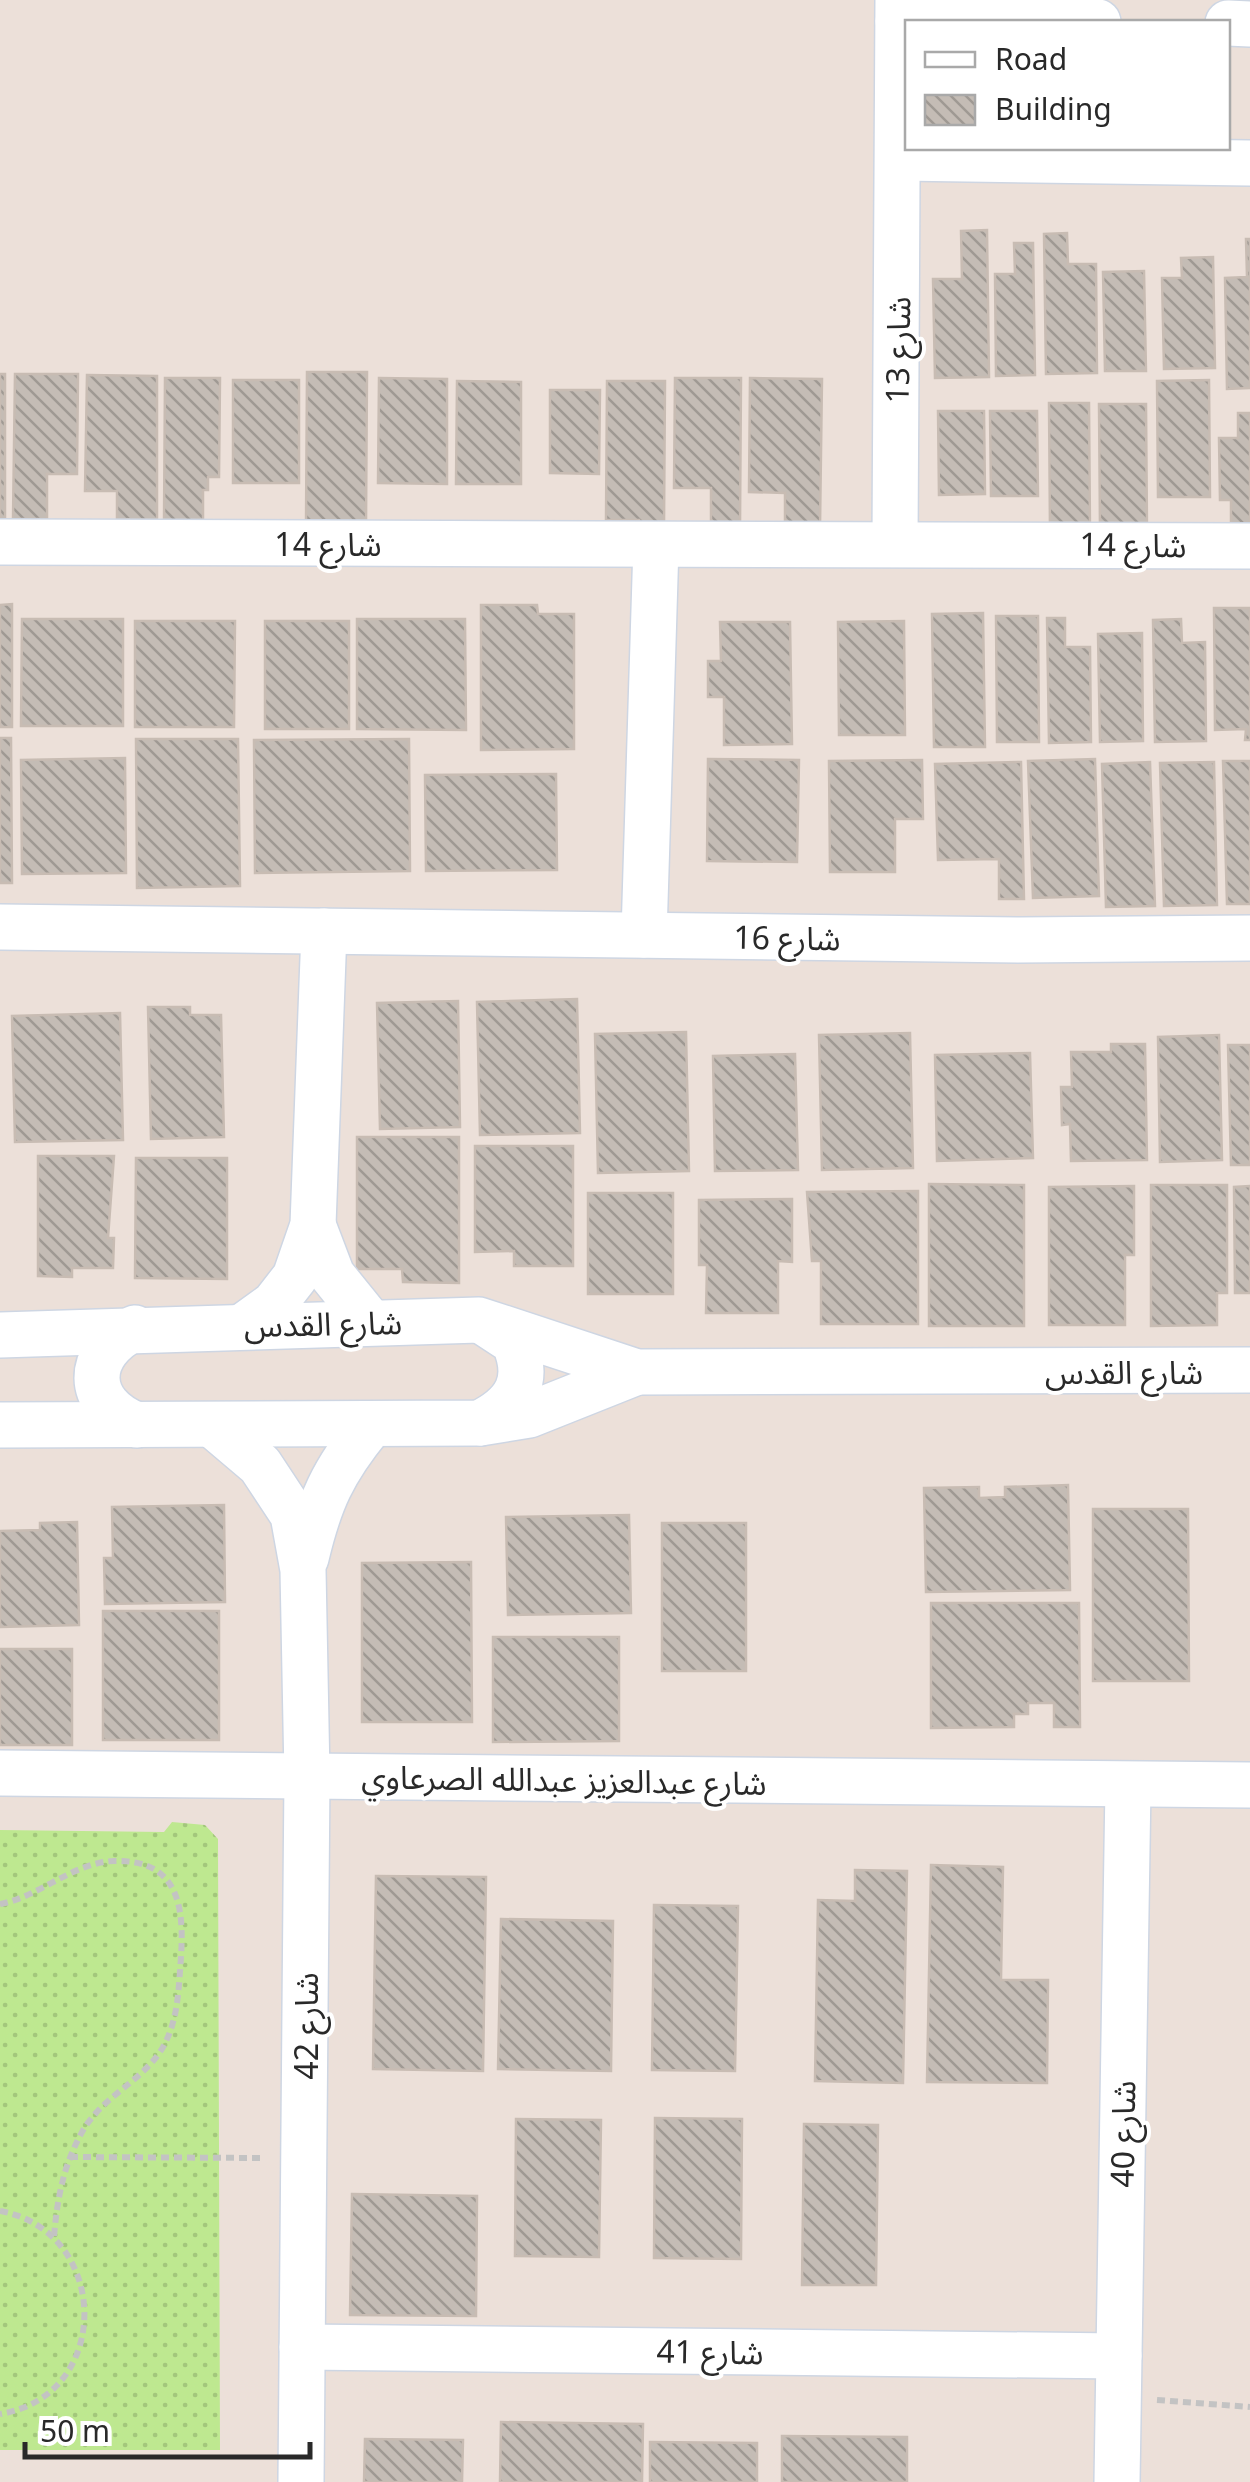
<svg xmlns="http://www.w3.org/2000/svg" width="1250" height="2482" font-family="'Noto Sans','Noto Sans Arabic',sans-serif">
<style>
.grass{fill:url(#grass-dots)}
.building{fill:url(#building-back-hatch);stroke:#c8bcb3;stroke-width:2.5}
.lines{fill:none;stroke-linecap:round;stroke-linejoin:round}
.minor-casing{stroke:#ced6e3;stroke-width:48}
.path{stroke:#c3c3c3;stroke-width:6;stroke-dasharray:8 5;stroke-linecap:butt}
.minor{stroke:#fff;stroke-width:45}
.labels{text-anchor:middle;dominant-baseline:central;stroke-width:8;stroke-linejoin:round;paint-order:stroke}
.street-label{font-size:32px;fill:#292929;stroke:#fff}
</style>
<defs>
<pattern id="grass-dots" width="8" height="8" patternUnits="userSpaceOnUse" patternTransform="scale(2.5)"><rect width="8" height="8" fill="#bee890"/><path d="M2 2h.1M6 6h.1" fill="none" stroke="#a3c77c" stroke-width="1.8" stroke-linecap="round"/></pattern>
<pattern id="building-back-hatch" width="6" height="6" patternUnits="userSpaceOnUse" patternTransform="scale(2.5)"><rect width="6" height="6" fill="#c4bcb5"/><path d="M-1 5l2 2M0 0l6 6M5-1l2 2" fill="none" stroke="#9f9993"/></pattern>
</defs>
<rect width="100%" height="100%" fill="#ece0d9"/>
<path class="grass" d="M172,1822L205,1825L218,1839L220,2450H0V1830L164,1832Z"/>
<g class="building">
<path d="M987,230L989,377L935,378L933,279H962L961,231Z"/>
<path d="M1067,233L1068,264H1096L1097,373L1046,374L1044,234Z"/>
<path d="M1246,239H1250V388L1227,389L1225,278L1247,277Z"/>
<path d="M1014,243H1033L1035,375L996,376L995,274H1015Z"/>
<path d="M1213,257L1215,368L1164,369L1162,278H1182L1181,258Z"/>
<path d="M1144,271L1146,371H1105L1103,272Z"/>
<path d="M307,372H367L366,525H306Z"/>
<rect x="0" y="374" width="5" height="145"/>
<path d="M15,374H78L77,474H47V519H13Z"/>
<path d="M87,375L157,376V520L117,519V491H85Z"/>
<path d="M165,378H220L219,477H208V490H203V522H164Z"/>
<path d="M379,378L447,379V484L378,483Z"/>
<path d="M675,378H741L740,527H711V488H674Z"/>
<path d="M750,378L822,379L820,527H785V493L749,492Z"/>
<rect x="233" y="380" width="66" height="103"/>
<path d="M1209,380L1210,497H1158L1157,381Z"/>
<path d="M457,381L521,382V484H456Z"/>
<path d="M607,381H665L664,527H638L639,520H606Z"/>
<path d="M550,390H600L599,474L550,473Z"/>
<path d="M1049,403H1089L1090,530H1050Z"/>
<path d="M1099,404H1146L1147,529H1100Z"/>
<path d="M938,411H984L985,494L939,495Z"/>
<path d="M990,411H1037L1038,496H991Z"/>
<path d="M1238,413H1250V532H1231V500H1220L1219,438H1238Z"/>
<path d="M12,604V727H0V605Z"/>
<path d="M481,605H537L538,614H574V749L481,750Z"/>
<path d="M1214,608H1250V740H1245L1246,729L1215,730Z"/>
<path d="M983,613L985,747H934L932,614Z"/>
<path d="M996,616H1038L1039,742H997Z"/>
<path d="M1047,618H1065V647H1090L1091,742L1049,743Z"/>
<path d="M22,619H123V726H21Z"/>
<path d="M357,619H465L466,730L357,729Z"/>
<path d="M1181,619L1182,643L1205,642L1206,741L1155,742L1153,620Z"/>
<path d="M135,621H235L234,727H135Z"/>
<rect x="265" y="621" width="84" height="108"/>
<path d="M904,621L905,735H839L838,622Z"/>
<path d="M720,622H790L792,744L724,745V697H708V661H721Z"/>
<path d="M1142,633L1143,741L1100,742L1098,634Z"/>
<path d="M0,738H11L12,883H0Z"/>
<path d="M136,739H238L240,886L137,888Z"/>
<path d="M409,739L410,871L255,873L254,740Z"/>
<path d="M125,758L126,873L22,874L21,760Z"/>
<path d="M708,759L799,760L797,862L707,861Z"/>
<path d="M1095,759L1099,896L1033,898L1028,761Z"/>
<path d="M922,760L923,819H895V872H830L829,761Z"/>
<path d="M1223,761H1250V904H1227Z"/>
<path d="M1021,762L1024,899H999V859L938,860L935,764Z"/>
<path d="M1150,762L1155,906L1106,907L1102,764Z"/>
<path d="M1214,762L1217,905L1164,906L1160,763Z"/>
<path d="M556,774L557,870L426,871L425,775Z"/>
<path d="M577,999L580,1133L480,1135L477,1002Z"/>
<path d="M458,1001L460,1127L380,1129L377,1003Z"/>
<path d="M148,1007H190V1015H221L224,1137L151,1139Z"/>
<path d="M120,1013L123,1140L15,1142L12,1016Z"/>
<path d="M686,1032L689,1171L598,1173L595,1034Z"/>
<path d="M910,1033L913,1168L822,1170L819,1035Z"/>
<path d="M1219,1035L1222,1160L1160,1162L1158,1037Z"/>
<path d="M1111,1044H1145L1147,1160L1071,1161L1070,1124L1062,1125L1061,1087H1072L1071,1052H1111Z"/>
<path d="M1228,1045H1250V1165H1231Z"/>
<path d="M1030,1053L1033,1158L937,1161L935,1055Z"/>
<path d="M795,1054L798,1170L715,1171L713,1056Z"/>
<path d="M357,1137H459V1283L403,1282L402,1269H357Z"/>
<path d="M475,1146H573V1266H514V1251L475,1252Z"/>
<path d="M38,1156H114L108,1238H114L113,1268H72V1277L38,1276Z"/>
<path d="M136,1158H227V1279L135,1278Z"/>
<path d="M929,1184L1024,1185V1326H929Z"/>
<path d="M1151,1185H1227V1293H1217V1325L1151,1326Z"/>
<path d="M1134,1186V1255H1125V1325H1049V1187Z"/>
<path d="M1250,1186V1293H1235L1234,1187Z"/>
<path d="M918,1191V1324H821V1261H812L807,1192Z"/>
<rect x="588" y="1193" width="85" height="101"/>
<path d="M792,1199V1262L778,1261V1313H706L707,1265H699V1200Z"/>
<path d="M1068,1485L1070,1590L926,1592L924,1488L979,1487V1498L1005,1497V1487Z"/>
<path d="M224,1505L225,1602L105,1604L104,1558H113L112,1507Z"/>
<path d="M1093,1509H1188L1189,1681H1093Z"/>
<path d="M629,1515L631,1613L508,1615L506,1517Z"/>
<path d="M77,1522L79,1625L0,1627V1531L40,1530V1523Z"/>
<rect x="662" y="1523" width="84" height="148"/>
<path d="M471,1562L472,1722H362V1563Z"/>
<path d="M931,1603H1079L1080,1727H1054V1703H1028V1714H1014V1727L931,1728Z"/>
<rect x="103" y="1611" width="116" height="129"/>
<path d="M493,1637H619V1741L493,1742Z"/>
<rect x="0" y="1649" width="72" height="96"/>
<path d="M931,1865L1003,1867L1001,1980H1048L1047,2083L927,2082Z"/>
<path d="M855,1870L907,1871L903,2083L815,2081L818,1900L855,1901Z"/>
<path d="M376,1876L486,1877L483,2071L373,2069Z"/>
<path d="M654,1905L738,1906L735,2071L652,2070Z"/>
<path d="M501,1919L613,1921L611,2071L498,2069Z"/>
<path d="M655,2118L742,2119L741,2259L654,2258Z"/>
<path d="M516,2119L601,2120L599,2257L515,2256Z"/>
<path d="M804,2124L878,2125L876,2285H802Z"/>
<path d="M352,2194L477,2196L476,2316L350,2315Z"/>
<path d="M501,2422L643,2424L642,2482H500Z"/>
<path d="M782,2436L907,2437V2482H782Z"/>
<path d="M365,2439L463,2440L462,2482H364Z"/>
<path d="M650,2442L757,2443V2482H650Z"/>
</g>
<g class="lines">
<g class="minor-casing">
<g id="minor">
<path d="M898,21L1098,22"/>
<path d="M1228,23L1250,24"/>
<path d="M900,158L1250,163"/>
<path d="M0,542L1250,546"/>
<path d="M895,542L898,0"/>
<path d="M0,927L1019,940L1250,938"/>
<path d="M644,935L656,545"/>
<path d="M313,1225L332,1275L370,1322"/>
<path d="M245,1325L274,1304L295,1277L313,1225L324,931"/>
<path d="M135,1328C84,1353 84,1404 137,1425"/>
<path d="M0,1335L479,1320L637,1372L1250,1370"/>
<path d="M480,1423C516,1405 531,1381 514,1342L485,1323"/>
<path d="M0,1425L480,1423L529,1415L637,1372"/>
<path d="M214,1426L260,1465L293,1515L303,1570L307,1776L301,2482"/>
<path d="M306,1558C319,1502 333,1471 370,1426"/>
<path d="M0,1773L1250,1785"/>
<path d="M302,2347L1119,2356"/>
<path d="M1117,2482L1128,1785"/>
</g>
</g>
<g class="path">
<path d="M0,1904C39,1897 74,1862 114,1861C187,1859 184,1920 180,1971C178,2000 176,2027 160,2052C138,2084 99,2099 81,2134C63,2167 57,2200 54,2237"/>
<path d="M70,2157L263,2158"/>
<path d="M0,2211C111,2231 114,2396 0,2414"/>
<path d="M1157,2400L1250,2407"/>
</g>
<use href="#minor" class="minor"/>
</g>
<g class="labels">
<g class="street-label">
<text transform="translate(897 350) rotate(-89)">شارع 13</text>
<text x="328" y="543">شارع 14</text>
<text transform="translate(1133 544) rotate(1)">شارع 14</text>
<text transform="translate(787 937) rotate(1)">شارع 16</text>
<text transform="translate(323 1323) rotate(-1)">شارع القدس</text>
<text x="1124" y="1371">شارع القدس</text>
<text transform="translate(564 1779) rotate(1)">شارع عبدالعزيز عبدالله الصرعاوي</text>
<text transform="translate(305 2026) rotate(-90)">شارع 42</text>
<text transform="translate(1122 2134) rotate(-89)">شارع 40</text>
<text transform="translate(710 2351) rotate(1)">شارع 41</text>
</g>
</g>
<rect x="905" y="20" width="325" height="130" fill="#ffffff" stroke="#a9a9a9" stroke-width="2.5"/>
<rect x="925" y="52" width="50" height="15" fill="#ffffff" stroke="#a9a9a9" stroke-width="2.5"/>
<text x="995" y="70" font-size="30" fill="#292929">Road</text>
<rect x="925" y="95" width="50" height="30" fill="url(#building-back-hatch)" stroke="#a9a9a9" stroke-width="2.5"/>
<text x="995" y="120" font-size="30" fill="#292929">Building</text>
<path d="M25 2442v15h285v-15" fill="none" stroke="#292929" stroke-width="5"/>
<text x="40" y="2442" font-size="30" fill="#292929" stroke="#ffffff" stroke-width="8" paint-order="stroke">50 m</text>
</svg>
